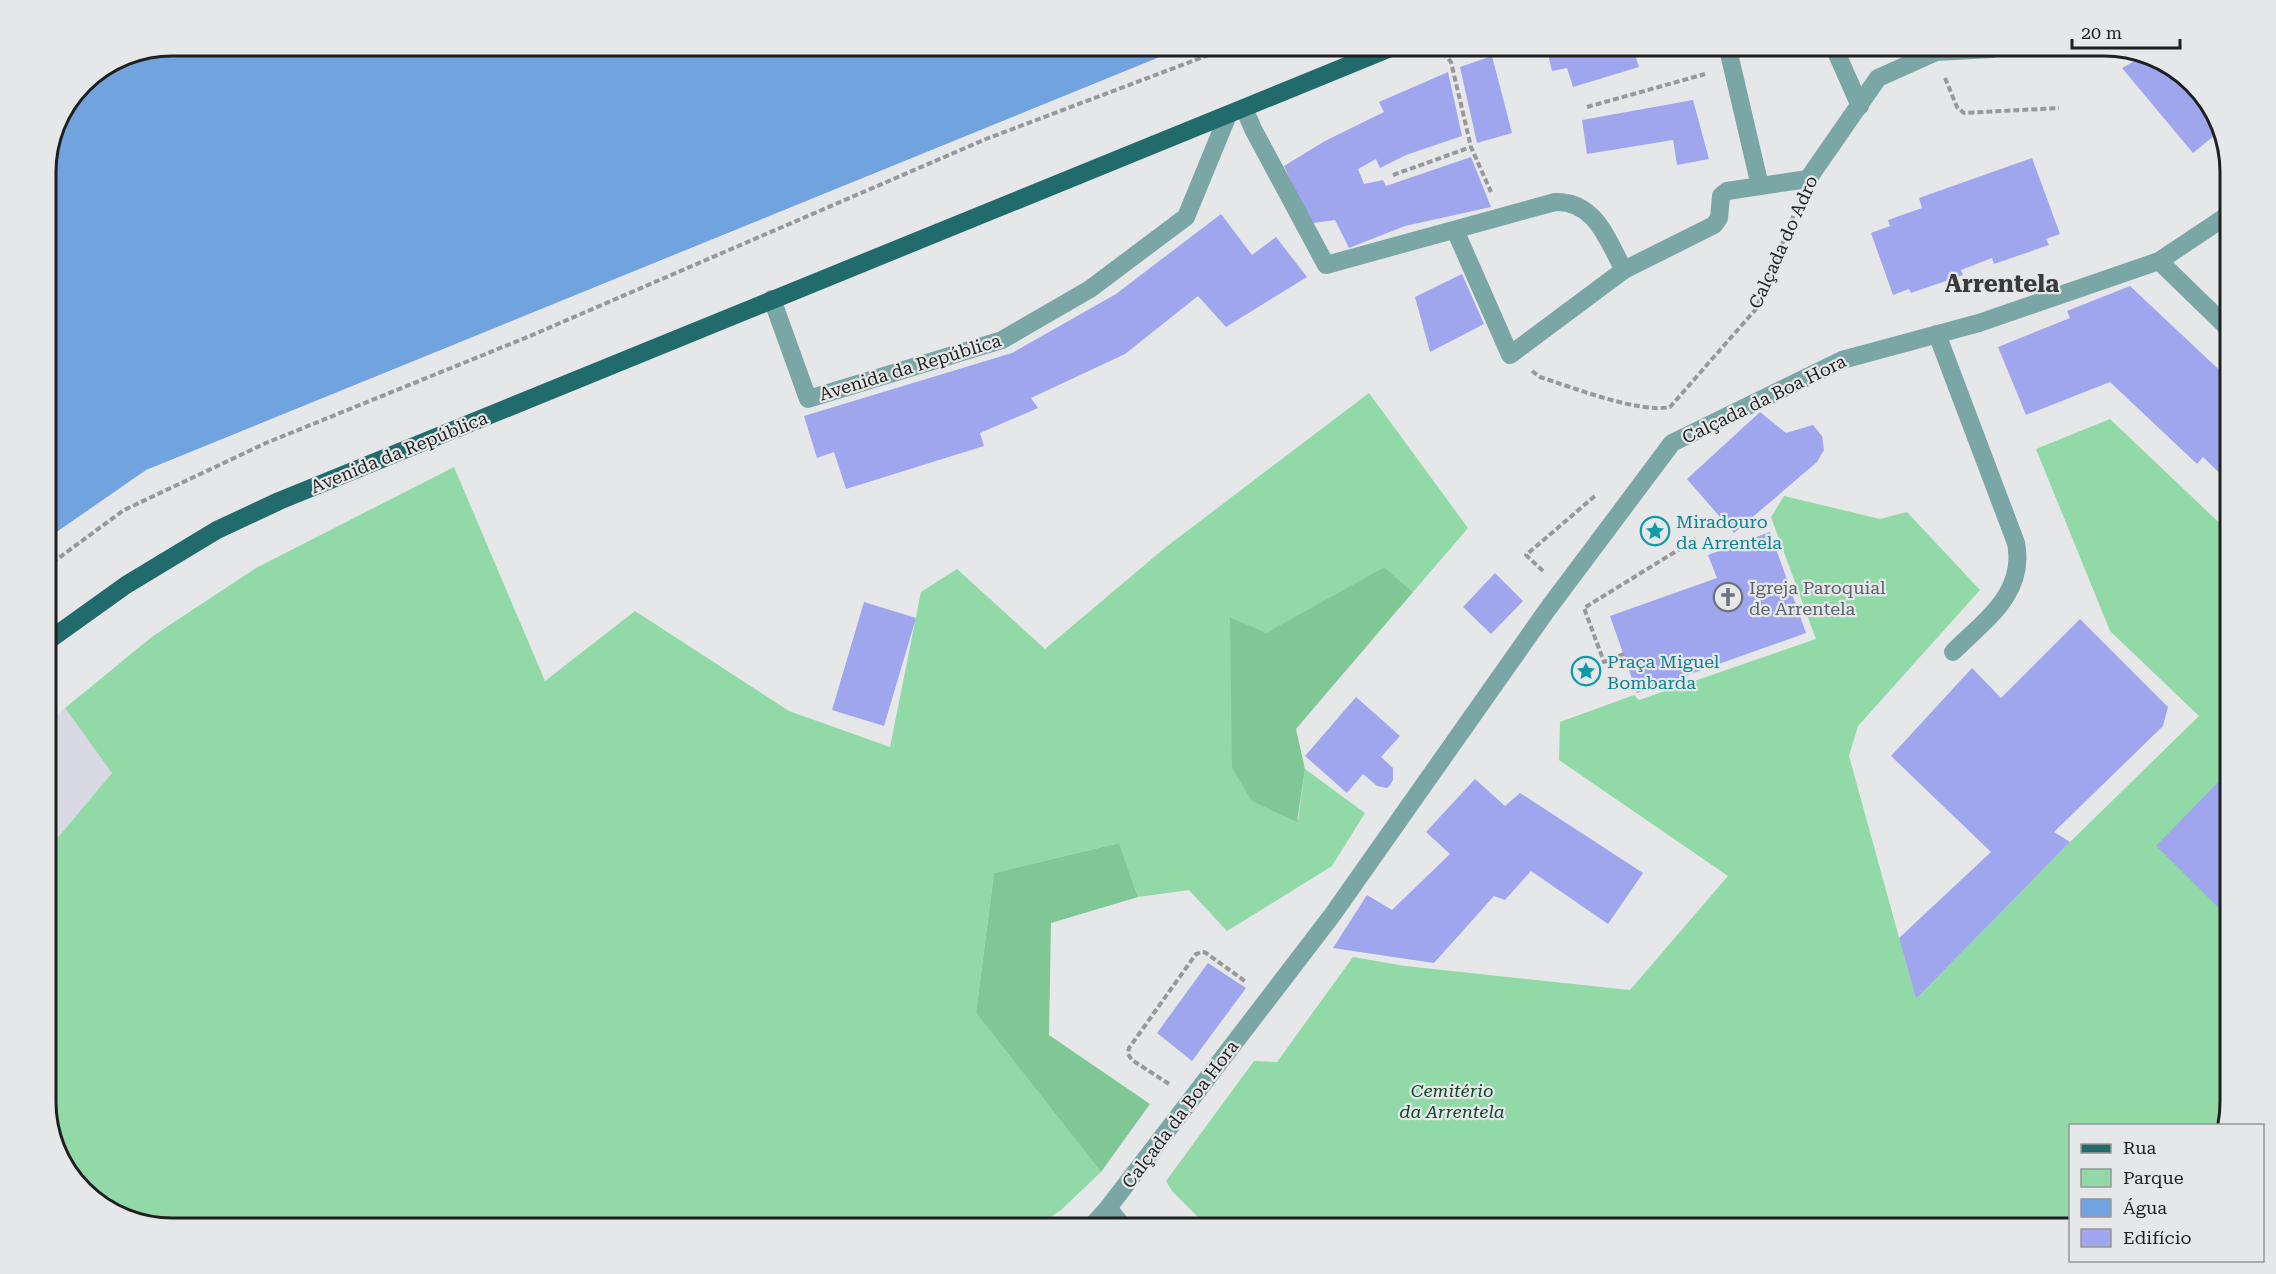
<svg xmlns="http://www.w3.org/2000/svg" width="2276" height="1274" font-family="'Roboto Serif',serif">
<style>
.built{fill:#d8d9e2}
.green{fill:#91d9a7}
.forest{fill:#7fc896}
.water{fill:#71a3de}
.building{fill:#9fa6ee}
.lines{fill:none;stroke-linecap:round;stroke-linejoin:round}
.path{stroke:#979899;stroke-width:4;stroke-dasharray:6 3;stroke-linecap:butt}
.street{stroke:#7ba6a6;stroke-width:18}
.primary{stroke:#226b6c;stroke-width:18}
.labels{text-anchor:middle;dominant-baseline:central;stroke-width:4.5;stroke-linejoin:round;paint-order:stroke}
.street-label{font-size:18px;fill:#1f1f20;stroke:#e6e7e8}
.culture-label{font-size:18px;fill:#0d838f;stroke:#e6e7e8;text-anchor:start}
.worship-label{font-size:18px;fill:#5b616d;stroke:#e6e7e8;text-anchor:start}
.park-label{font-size:18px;font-style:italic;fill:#0e4727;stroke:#e6e7e8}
.district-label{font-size:24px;font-weight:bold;fill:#3a3a3b;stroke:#e6e7e8}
.rim{fill:none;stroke:#1f1f20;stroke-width:3}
</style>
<rect width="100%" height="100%" fill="#e6e7e8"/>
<path class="built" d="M65,708L112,773L45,853V726Z"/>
<g class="green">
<path d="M1369,393L1468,528L1413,592L1384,567L1265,634L1231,617L1298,821L1305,769L1365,813L1332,866L1227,931L1189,890L1138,897L1119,843L994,873L976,1013L1101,1172L1061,1210L1033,1229H172L109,1212L66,1172L45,1110V853L112,773L65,708L153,636L256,568L454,467L545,681L635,611L789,711L890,747L921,592L957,569L1045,649L1166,547Z"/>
<path d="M2110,419L2231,534V1103L2225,1125L2070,1126V1229H1210L1172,1191L1166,1181L1254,1061L1277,1062L1353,957L1405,966L1630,990L1728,876L1559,760L1560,722L1634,695L1639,700L1816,639L1771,517L1784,496L1880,519L1907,512L1980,590L1858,726L1849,756L1916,999L2070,842L2199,716L2110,631L2036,449Z"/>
</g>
<g class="forest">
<path d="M1384,567L1413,592L1296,729L1305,769L1297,822L1252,801L1232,768L1230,617L1266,633Z"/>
<path d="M1119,843L1138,897L1051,923L1049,1035L1150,1104L1101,1172L976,1013L994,873Z"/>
</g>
<path class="water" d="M172,45H1189L146,470L45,540V164L58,116L82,82L124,55Z"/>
<g class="building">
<path d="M1546,45H1632L1639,67L1573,87L1567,68L1552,71Z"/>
<path d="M1492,56L1512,133L1477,143L1460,67Z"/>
<path d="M2144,56L2167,62L2211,104L2220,131L2193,153L2122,68Z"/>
<path d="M1448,72L1462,136L1406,155L1380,168L1376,159L1358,169L1364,184L1383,180L1386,186L1471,157L1491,207L1405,226L1349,248L1335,220L1313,223L1300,201L1284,166L1325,141L1384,112L1379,102Z"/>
<path d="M1693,100L1709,159L1677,165L1673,140L1587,154L1582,120Z"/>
<path d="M2032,158L2060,234L2046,239L2049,245L1994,264L1992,258L1961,270L1963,275L1911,293L1909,289L1893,295L1871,233L1890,226L1888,220L1922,208L1919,198Z"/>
<path d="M1221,214L1252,255L1276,237L1307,277L1226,327L1198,296L1125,354L1031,398L1038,408L980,433L984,446L846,489L834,452L817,458L804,416L1012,353L1116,294Z"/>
<path d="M1462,274L1484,324L1430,352L1415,297Z"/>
<path d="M2130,286L2231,381V484L2203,457L2197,464L2110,382L2026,415L1998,347L2070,318L2067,311Z"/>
<path d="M1760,412L1786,433L1813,425L1822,436L1824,450L1817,462L1734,533L1687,479Z"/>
<path d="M1770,532L1806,633L1637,693L1610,616L1717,578L1708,555Z"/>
<path d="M1495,573L1523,601L1491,634L1463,607Z"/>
<path d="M864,602L916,618L884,726L832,710Z"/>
<path d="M2080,619L2168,707L2163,726L2054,832L2070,842L1916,999L1899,938L1991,852L1891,756L1972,668L2001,698Z"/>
<path d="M1356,697L1400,736L1381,757L1393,768V780L1390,785L1387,788L1377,786L1363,774L1347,793L1305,756Z"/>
<path d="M2227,773L2231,777V920L2156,846Z"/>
<path d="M1475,779L1505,806L1520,793L1643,873L1608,924L1531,871L1505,900L1494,896L1434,963L1333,948L1367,895L1392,910L1450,854L1426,832Z"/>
<path d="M1208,963L1246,988L1192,1061L1157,1033Z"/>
</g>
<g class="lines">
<g class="path">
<path d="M1437,45L1451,62L1471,147L1491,192"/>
<path d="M1945,78L1957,107L1964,113L2059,108"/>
<path d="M1587,107L1705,74"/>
<path d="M1393,175L1471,147"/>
<path d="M1532,371L1540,377C1571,387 1641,414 1670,407L1756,309L1797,207"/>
<path d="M45,568L124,510L266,443L530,336L986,139L1235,45"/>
<path d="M1543,571L1526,555L1596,495"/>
<path d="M1624,654L1604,662L1584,608L1696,539"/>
<path d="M1169,1084L1132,1060L1128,1054L1129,1048L1196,954L1203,952L1206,953L1246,982"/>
</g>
<g class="street">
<path d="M1727,45L1760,186"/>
<path d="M1833,45L1860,106"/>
<path d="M1936,52L1992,49L2007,45"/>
<path d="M1244,108L1253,129L1326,265L1555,202C1596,201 1607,240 1624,270"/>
<path d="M1455,230L1510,355L1624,270L1714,225L1719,218L1721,196L1727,191L1808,179L1878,78L1936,52L1943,45"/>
<path d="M2159,261L2231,331"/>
<path d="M772,299L808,399L1002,340L1090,289L1186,217L1228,115"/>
<path d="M1937,334L2016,543C2026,593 1985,620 1953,652"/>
<path d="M1108,1208L1125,1229"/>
<path d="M1089,1229L1108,1208L1333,914L1547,610L1672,443L1842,360L1979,323L2159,261L2231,213"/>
</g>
<path class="primary" d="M45,643L126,585L217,530L279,501L1398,45"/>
</g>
<defs>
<g id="sight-ring" transform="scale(1.5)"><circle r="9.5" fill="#e6e7e8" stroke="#0f9aa8" stroke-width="1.5"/><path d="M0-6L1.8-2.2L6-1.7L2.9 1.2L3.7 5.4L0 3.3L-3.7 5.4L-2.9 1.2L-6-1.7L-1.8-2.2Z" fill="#0f9aa8"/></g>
<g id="church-ring" transform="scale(1.5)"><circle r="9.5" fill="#e6e7e8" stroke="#6b7280" stroke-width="1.5"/><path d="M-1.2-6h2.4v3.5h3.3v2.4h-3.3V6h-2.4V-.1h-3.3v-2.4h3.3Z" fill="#6b7280"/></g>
</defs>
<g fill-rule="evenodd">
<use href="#sight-ring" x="1655" y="531"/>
<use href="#church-ring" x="1728" y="597"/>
<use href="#sight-ring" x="1586" y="671"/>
</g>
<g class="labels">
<g class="street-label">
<text transform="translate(1783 242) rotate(-66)">Calçada do Adro</text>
<text transform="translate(910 367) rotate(-17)">Avenida da República</text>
<text transform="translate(1764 399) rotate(-26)">Calçada da Boa Hora</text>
<text transform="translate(399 452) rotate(-22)">Avenida da República</text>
<text transform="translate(1180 1114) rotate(-53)">Calçada da Boa Hora</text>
</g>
<g class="culture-label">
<text x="1676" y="521">Miradouro<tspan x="1676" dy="21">da Arrentela</tspan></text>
<text x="1607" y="661">Praça Miguel<tspan x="1607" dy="21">Bombarda</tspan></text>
</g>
<g class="worship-label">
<text x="1749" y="587">Igreja Paroquial<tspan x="1749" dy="21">de Arrentela</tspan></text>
</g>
<g class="park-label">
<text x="1452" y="1090">Cemitério<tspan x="1452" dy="21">da Arrentela</tspan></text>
</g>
<g class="district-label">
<text x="2002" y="284">Arrentela</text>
</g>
</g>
<path d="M0 0H2276V1274H0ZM172 56H2104A116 116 0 0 1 2220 172V1102A116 116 0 0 1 2104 1218H172A116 116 0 0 1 56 1102V172A116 116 0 0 1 172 56Z" fill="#e6e7e8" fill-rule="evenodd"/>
<path class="rim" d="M172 56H2104A116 116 0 0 1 2220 172V1102A116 116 0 0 1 2104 1218H172A116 116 0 0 1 56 1102V172A116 116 0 0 1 172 56Z"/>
<rect x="2069" y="1124" width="195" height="138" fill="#e6e7e8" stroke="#969798" stroke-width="1.5"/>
<rect x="2081" y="1144" width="30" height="9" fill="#226b6c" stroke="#969798" stroke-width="1.5"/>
<text x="2123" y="1154" font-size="18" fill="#1f1f20">Rua</text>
<rect x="2081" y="1169" width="30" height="18" fill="#91d9a7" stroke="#969798" stroke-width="1.5"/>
<text x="2123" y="1184" font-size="18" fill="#1f1f20">Parque</text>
<rect x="2081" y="1199" width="30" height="18" fill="#71a3de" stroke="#969798" stroke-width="1.5"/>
<text x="2123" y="1214" font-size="18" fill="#1f1f20">Água</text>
<rect x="2081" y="1229" width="30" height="18" fill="#9fa6ee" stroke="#969798" stroke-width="1.5"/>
<text x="2123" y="1244" font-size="18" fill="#1f1f20">Edifício</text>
<path d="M2072 39v9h108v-9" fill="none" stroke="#1f1f20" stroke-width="3"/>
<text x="2081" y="39" font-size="18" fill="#1f1f20" stroke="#e6e7e8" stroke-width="4.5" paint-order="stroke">20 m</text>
</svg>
